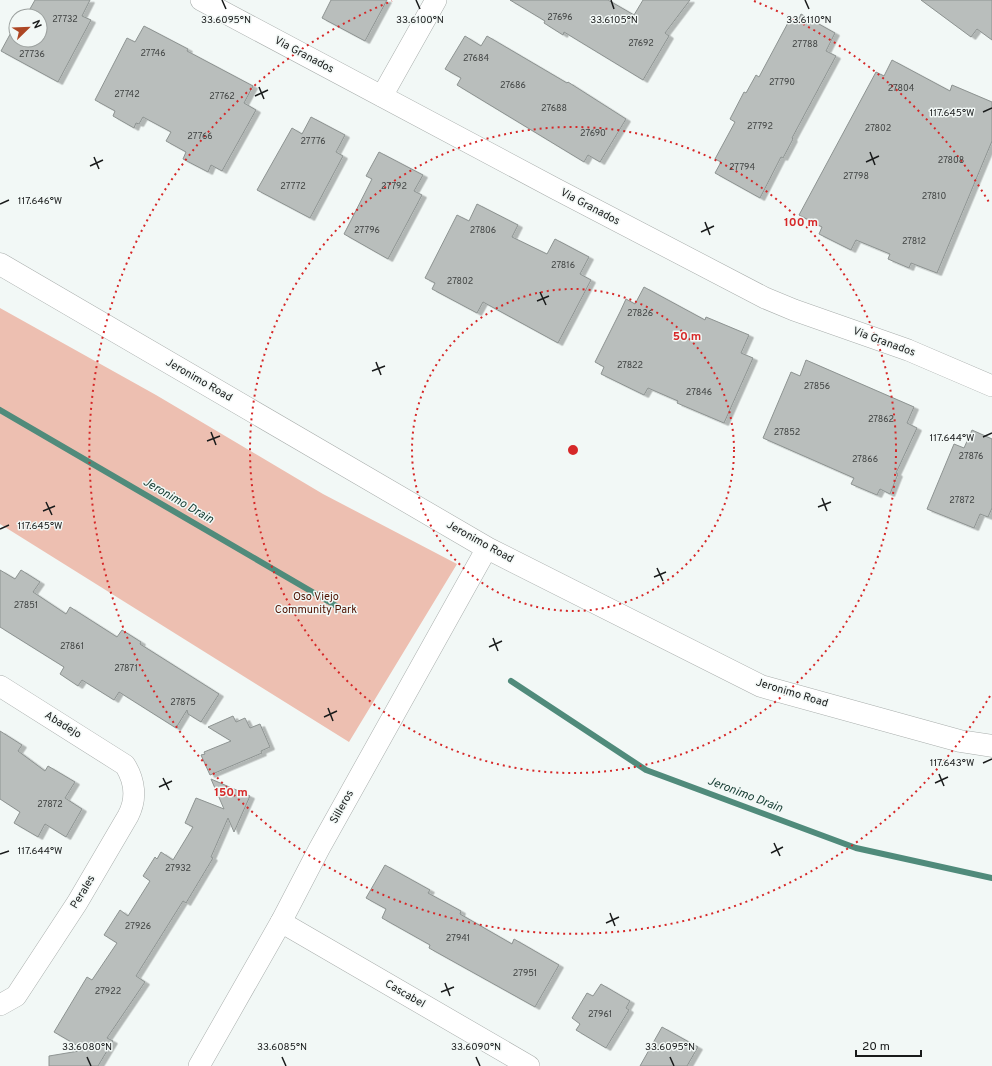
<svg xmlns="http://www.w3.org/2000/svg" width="992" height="1066" font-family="Overpass,sans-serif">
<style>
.green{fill:#edbfb1}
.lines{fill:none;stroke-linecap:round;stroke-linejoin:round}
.stream{stroke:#508b7b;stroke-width:6}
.building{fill:#b9bebc;stroke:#8d9391;filter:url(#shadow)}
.minor-casing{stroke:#a9aeac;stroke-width:22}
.major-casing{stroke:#a9aeac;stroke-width:23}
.minor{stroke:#fff;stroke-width:21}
.major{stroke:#fff;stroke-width:22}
.ticks{fill:none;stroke:#191b1b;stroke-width:1.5}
.ring{fill:none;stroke:#d62828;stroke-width:2;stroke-dasharray:2 4}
.labels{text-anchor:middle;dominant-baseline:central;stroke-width:3;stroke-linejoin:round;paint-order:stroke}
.number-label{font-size:9px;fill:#414443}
.street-label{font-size:11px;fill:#191b1b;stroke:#f2f8f6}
.park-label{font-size:11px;fill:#4f1200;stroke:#f2f8f6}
.water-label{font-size:12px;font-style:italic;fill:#153c32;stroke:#f2f8f6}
.ticks-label{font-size:10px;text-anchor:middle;fill:#191b1b;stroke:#f2f8f6;stroke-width:3;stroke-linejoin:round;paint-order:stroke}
.centre{fill:#d62828;stroke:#f2f8f6;stroke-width:2}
.ring-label{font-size:12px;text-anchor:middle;font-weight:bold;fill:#d62828;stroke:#f2f8f6;stroke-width:3;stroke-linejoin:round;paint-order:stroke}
</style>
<defs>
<filter id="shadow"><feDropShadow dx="4.5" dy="2.5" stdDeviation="0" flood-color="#0004"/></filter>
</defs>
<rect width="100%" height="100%" fill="#f2f8f6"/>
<path class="green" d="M0,308L156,395L323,494L457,564L349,742L0,524Z"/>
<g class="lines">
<g class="stream">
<path d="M0,410L345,611"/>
<path d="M511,681L646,770L856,848L992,878"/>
</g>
</g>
<g class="building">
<path d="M35,0H90L82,16L91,20L58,82L1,51L14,27L16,28V40H40V16H26Z"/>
<path d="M331,0H387L365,41L322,18Z"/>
<path d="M510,0H608L634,15L643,0H690L665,33L669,36L643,80L564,32L563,35L544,23L545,21Z"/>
<path d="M921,0H992V40L977,29L971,37Z"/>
<path d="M801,14L835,33L826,51L836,56L792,138L793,139L783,158L781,157L760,198L715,173L721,162L715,159L735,122L730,119L744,92L746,93L756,75L759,77L790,19L797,23Z"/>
<path d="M144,26L188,49L187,51L253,86L244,103L256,110L222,171L211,165L208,172L183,159L186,152L166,141L171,132L143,117L139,124L136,123L134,128L113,116L115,111L95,100L127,38L135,42Z"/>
<path d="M465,36L481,46L487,36L567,83L568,82L626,119L600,162L588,155L584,162L457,85L461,78L445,69Z"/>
<path d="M892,60L950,91L952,85L992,102V141L937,273L911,263L909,268L888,259L890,254L856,240L851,250L819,234L822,227L799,215L876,72L884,76Z"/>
<path d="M311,117L345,135L336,152L343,156L310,218L257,190L292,128L302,134Z"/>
<path d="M379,152L423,175L414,191L422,195L388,259L344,234L372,179L366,176Z"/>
<path d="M477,204L518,225L512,237L547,254L555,239L589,257L580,274L591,280L558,343L483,302L477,313L432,289L435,283L425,278L457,215L469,221Z"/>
<path d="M644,287L705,320L706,317L749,335L741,353L753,358L724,423L677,403L678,401L648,388L644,395L601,374L604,367L595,362L620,312L626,299L635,304Z"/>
<path d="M806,360L914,407L907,423L917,428L896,473L898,474L890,494L880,489L877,495L851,484L854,478L763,438L791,372L800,376Z"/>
<path d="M972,430L992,439V508L988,517L980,514L974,528L927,509L954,444L964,448Z"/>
<path d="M0,570L15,579L21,570L40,582L33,592L66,614L70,607L117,637L122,630L141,642L140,644L219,694L201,722L188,714L187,710L176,728L119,692L114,700L82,680L78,686L60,674L64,667L0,627Z"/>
<path d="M233,716L236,722L245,718L250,728L260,724L270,747L261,751L262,753L210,775L201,755L205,754L204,752L231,741L208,727Z"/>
<path d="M0,731L22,745L18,751L45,771L48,766L75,782L65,798L82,809L66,837L45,824L38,837L14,823L20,812L0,799Z"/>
<path d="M211,779L250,796L234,832L228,818L211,857L213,858L186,903L183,901L136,976L145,982L107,1038L113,1041L98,1066H49V1056L85,1050L54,1032L87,977L92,980L117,943L104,935L120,910L128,916L150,881L143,876L155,857L157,859L161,852L173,860L193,827L185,823L196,798L224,809Z"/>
<path d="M385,865L430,890L428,893L461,911L460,914L512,944L514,939L559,965L535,1007L429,948L430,945L382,918L386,909L366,898Z"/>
<path d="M601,984L630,1001L626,1008L629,1010L606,1048L576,1030L580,1024L572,1018L587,993L593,996Z"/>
<path d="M662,1027L698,1047L687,1066H640Z"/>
</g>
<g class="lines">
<g class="minor-casing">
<g id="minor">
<path d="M201,0L556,189L765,298L794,310L908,350L992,386"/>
<path d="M382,96L436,0"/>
<path d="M0,686L125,765C135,781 137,799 128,816L77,903L16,996L0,1005"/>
<path d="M281,922L529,1066"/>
<path d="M199,1066L281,922L319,849L487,548"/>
</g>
</g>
<g class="major-casing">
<path id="major" d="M0,264L487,548L761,686L960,741L992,746"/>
</g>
<use href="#minor" class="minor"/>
<use href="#major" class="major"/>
</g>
<path class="ticks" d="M222,0L226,9M416,0L420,9M611,0L614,9M805,0L809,9M259,87L264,99M255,96L268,90M983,112L992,108M870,152L875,165M94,157L99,169M866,162L879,156M90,166L103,160M0,204L9,200M705,222L710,235M701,232L714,226M540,292L546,305M537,301L549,296M376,362L381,375M372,371L385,366M211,432L216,445M983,437L992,433M207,441L220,436M822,498L827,511M46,502L52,515M818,507L831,502M43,511L55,506M0,529L9,525M657,568L663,581M654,577L666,572M493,638L498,651M489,647L502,641M328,708L333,721M324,717L337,711M983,763L992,759M939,774L944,786M163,778L169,790M935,783L948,777M159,787L172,781M774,843L780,856M771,853L783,847M0,854L9,851M610,913L615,926M606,923L619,917M445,983L450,996M441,992L454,987M87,1057L91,1066M282,1057L286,1066M476,1057L480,1066M670,1057L674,1066"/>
<g class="ring">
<circle cx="573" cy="450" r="161"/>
<circle cx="573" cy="450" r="323"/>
<path d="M990 696A484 484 0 1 1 392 1M754 1A484 484 0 0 1 990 204"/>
</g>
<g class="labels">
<g class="number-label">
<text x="560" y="17">27696</text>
<text x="65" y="19">27732</text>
<text x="641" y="43">27692</text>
<text x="805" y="44">27788</text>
<text x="153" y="53">27746</text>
<text x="32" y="54">27736</text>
<text x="476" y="58">27684</text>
<text x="782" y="82">27790</text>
<text x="513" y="85">27686</text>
<text x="901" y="88">27804</text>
<text x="127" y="94">27742</text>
<text x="222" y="96">27762</text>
<text x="554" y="108">27688</text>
<text x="760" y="126">27792</text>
<text x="878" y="128">27802</text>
<text x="593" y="133">27690</text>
<text x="200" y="136">27766</text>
<text x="313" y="141">27776</text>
<text x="951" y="160">27808</text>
<text x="742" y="167">27794</text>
<text x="856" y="176">27798</text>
<text x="293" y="186">27772</text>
<text x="394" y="186">27792</text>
<text x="934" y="196">27810</text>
<text x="367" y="230">27796</text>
<text x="483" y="230">27806</text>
<text x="914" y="241">27812</text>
<text x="563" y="265">27816</text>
<text x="460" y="281">27802</text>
<text x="640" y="313">27826</text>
<text x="630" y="365">27822</text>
<text x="817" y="386">27856</text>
<text x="699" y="392">27846</text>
<text x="881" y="419">27862</text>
<text x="787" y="432">27852</text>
<text x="971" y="456">27876</text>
<text x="865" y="459">27866</text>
<text x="962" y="500">27872</text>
<text x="26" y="605">27851</text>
<text x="72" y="646">27861</text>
<text x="126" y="668">27871</text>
<text x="183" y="702">27875</text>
<text x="50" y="804">27872</text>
<text x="178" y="868">27932</text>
<text x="138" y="926">27926</text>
<text x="458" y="938">27941</text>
<text x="525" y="973">27951</text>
<text x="108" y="991">27922</text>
<text x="600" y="1014">27961</text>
</g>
<g class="street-label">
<text transform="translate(304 55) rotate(28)">Via Granados</text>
<text transform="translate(590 207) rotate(28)">Via Granados</text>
<text transform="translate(884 342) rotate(20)">Via Granados</text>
<text transform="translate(199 380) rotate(30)">Jeronimo Road</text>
<text transform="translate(480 542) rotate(29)">Jeronimo Road</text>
<text transform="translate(792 693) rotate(17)">Jeronimo Road</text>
<text transform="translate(63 725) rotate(32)">Abadejo</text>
<text transform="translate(342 807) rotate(-61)">Silleros</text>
<text transform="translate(83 892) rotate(-59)">Perales</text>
<text transform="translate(405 994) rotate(30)">Cascabel</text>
</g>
<g class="park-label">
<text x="316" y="597">Oso Viejo<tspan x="316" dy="13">Community Park</tspan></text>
</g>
<g class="water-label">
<text transform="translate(178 501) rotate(30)">Jeronimo Drain</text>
<text transform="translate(745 795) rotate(21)">Jeronimo Drain</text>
</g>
</g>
<g class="ticks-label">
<text x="226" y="23">33.6095°N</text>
<text x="420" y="23">33.6100°N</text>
<text x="614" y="23">33.6105°N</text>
<text x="809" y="23">33.6110°N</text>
<text x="952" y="116">117.645°W</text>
<text x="40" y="204">117.646°W</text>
<text x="952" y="441">117.644°W</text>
<text x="40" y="529">117.645°W</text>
<text x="952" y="766">117.643°W</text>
<text x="40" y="854">117.644°W</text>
<text x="87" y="1050">33.6080°N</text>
<text x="282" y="1050">33.6085°N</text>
<text x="476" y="1050">33.6090°N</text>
<text x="670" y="1050">33.6095°N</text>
</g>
<circle cx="573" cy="450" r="6" class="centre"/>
<g class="ring-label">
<text x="801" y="226">100 m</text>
<text x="687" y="340">50 m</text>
<text x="231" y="796">150 m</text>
</g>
<g transform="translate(28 28) rotate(67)"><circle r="19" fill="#f2f8f6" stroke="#9ba09e"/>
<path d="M0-3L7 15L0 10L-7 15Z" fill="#ad4624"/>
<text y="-6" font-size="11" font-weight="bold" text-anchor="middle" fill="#191b1b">N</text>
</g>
<path d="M856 1050v6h65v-6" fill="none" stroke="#191b1b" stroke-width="2"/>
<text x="862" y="1050" font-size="12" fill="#191b1b" stroke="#f2f8f6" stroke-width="3" paint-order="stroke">20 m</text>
</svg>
